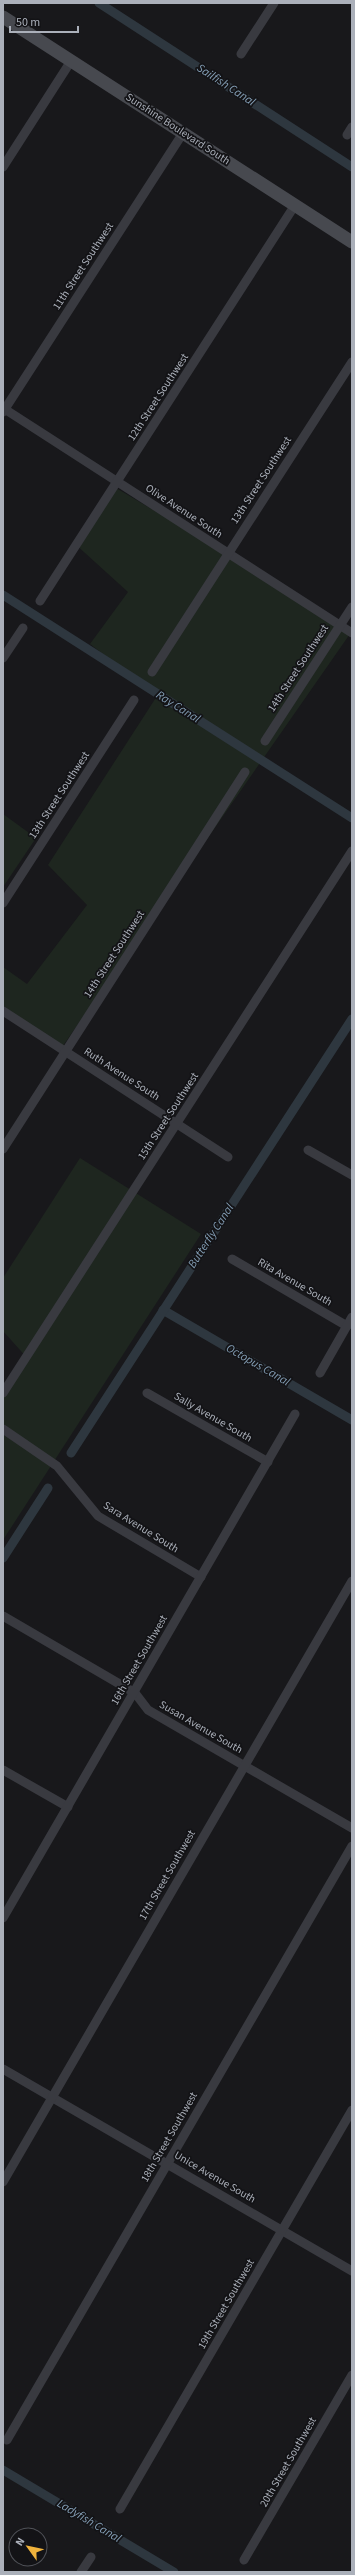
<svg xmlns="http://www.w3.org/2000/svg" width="355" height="2575" font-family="'Source Sans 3',sans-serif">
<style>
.green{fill:#1e261f}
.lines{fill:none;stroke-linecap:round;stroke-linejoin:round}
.canal{stroke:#2e373f;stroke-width:9}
.street{stroke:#393a40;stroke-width:9}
.secondary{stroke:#47494f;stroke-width:13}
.labels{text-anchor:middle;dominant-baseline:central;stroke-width:3.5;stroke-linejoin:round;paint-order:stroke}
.street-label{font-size:11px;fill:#abb0ba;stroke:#131316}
.water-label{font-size:12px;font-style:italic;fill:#839db4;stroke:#131316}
</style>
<rect width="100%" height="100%" fill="#18181b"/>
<g class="green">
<path d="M111,485L352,628V631L60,1050L3,1007V967L27,984L87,905L48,865L157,696L90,644L128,592L74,543Z"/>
<path d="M3,814L36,838L3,887Z"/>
<path d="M80,1158L201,1234L3,1540V1399L29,1360L3,1331V1278Z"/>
</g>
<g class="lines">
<g class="canal">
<path d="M99,3L352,167"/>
<path d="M3,595L352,818"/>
<path d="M163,1310L352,1420"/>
<path d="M71,1453L352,1019"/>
<path d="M3,1558L48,1488"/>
<path d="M3,2470L174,2572"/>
</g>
<g class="street">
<path d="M241,54L274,3"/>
<path d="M347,135L352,127"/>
<path d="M3,167L71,61"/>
<path d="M3,408L352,633"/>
<path d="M3,412L183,133"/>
<path d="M40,601L295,205"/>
<path d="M3,658L23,628"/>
<path d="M152,672L352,362"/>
<path d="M265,741L352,607"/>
<path d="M3,903L134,700"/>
<path d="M3,1011L228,1157"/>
<path d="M3,1149L245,772"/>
<path d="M308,1150L352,1175"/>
<path d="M232,1259L347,1326"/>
<path d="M320,1373L352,1317"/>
<path d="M3,1393L352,851"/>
<path d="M147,1393L268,1462"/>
<path d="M3,1429L57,1466L98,1516L201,1577"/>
<path d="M3,1616L135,1693L148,1710L352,1828"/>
<path d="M3,1770L68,1807"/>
<path d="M3,1918L295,1414"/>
<path d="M3,2069L352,2271"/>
<path d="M3,2182L352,1581"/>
<path d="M7,2440L352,1846"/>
<path d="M120,2509L352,2110"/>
<path d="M244,2560L352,2375"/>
<path d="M81,2572L91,2557"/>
</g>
<path class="secondary" d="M3,17L352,242"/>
</g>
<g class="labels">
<g class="street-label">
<text transform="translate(178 129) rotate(33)">Sunshine Boulevard South</text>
<text transform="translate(83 266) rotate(-57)">11th Street Southwest</text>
<text transform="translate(158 397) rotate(-57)">12th Street Southwest</text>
<text transform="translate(261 480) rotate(-57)">13th Street Southwest</text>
<text transform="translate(184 511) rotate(33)">Olive Avenue South</text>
<text transform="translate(298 668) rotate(-57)">14th Street Southwest</text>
<text transform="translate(59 795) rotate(-57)">13th Street Southwest</text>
<text transform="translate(114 954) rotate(-57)">14th Street Southwest</text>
<text transform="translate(122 1074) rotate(33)">Ruth Avenue South</text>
<text transform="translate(168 1116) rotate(-57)">15th Street Southwest</text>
<text transform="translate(295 1282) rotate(30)">Rita Avenue South</text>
<text transform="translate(213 1417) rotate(30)">Sally Avenue South</text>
<text transform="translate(141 1527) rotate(32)">Sara Avenue South</text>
<text transform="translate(139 1660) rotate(-60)">16th Street Southwest</text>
<text transform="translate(201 1727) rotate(30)">Susan Avenue South</text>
<text transform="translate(167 1875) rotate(-60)">17th Street Southwest</text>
<text transform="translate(169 2137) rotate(-60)">18th Street Southwest</text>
<text transform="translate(215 2177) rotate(30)">Unice Avenue South</text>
<text transform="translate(226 2304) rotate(-60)">19th Street Southwest</text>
<text transform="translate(288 2462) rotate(-60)">20th Street Southwest</text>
</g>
<g class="water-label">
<text transform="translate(226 85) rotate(33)">Sailfish Canal</text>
<text transform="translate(178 707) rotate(32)">Ray Canal</text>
<text transform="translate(211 1236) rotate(-57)">Butterfly Canal</text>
<text transform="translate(258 1365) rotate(30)">Octopus Canal</text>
<text transform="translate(89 2521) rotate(31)">Ladyfish Canal</text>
</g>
</g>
<rect width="355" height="2575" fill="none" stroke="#abb0ba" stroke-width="8"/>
<g transform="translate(28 2547) rotate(303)"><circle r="19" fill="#131316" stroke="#505258"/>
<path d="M0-3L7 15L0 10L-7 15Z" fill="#efb23c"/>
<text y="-6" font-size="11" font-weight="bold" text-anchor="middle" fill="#abb0ba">N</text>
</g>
<path d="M10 26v6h68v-6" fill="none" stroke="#abb0ba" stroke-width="2"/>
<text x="16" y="26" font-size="12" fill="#abb0ba" stroke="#131316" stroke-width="3" paint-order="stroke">50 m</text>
</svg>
